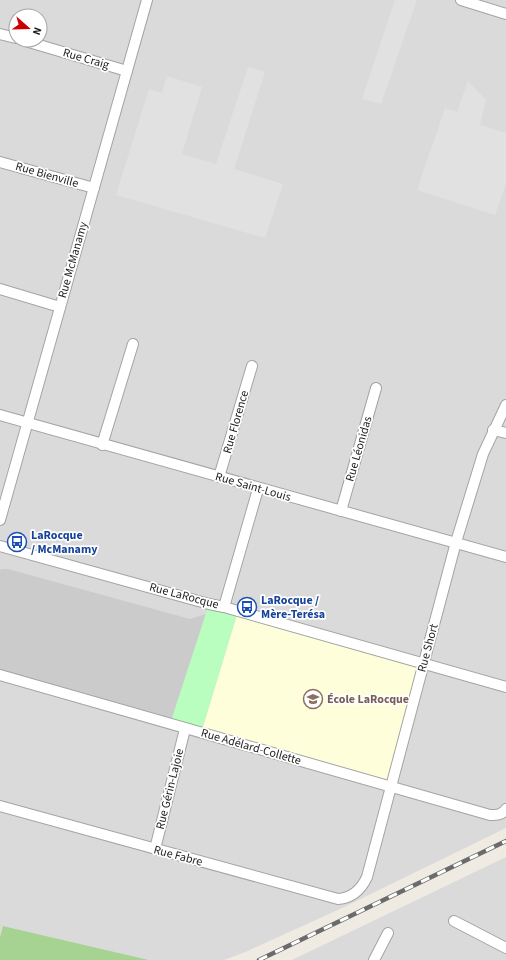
<svg xmlns="http://www.w3.org/2000/svg" width="506" height="960" font-family="'Source Sans 3',sans-serif">
<style>
.residential{fill:#dbdada;fill-rule:evenodd}
.education{fill:#fffedb}
.religious{fill:#cbcbcb}
.forest{fill:#a6d292}
.park{fill:#b9febe}
.parking{fill:#e1e1e1}
.lines{fill:none;stroke-linecap:round;stroke-linejoin:round}
.minor-casing{stroke:#a4a4a4;stroke-width:12}
.minor{stroke:#fff;stroke-width:10}
.rail-casing{stroke:#6b6b6b;stroke-width:4.5}
.rail{stroke:#fff;stroke-width:3;stroke-dasharray:9;stroke-linecap:butt}
.labels{text-anchor:middle;dominant-baseline:central;stroke-width:3.5;stroke-linejoin:round;paint-order:stroke}
.street-label{font-size:12px;fill:#1d1d1d;stroke:#fff}
.transit-label{font-size:12px;font-weight:bold;fill:#164399;stroke:#fff;text-anchor:start}
.education-label{font-size:12px;font-weight:bold;fill:#785e54;stroke:#fff;text-anchor:start}
</style>
<rect width="100%" height="100%" fill="#efeae2"/>
<g class="residential">
<path d="M0,0H506V828L340,909L243,953L224,960H149L3,926L0,937ZM16,16H40V40H16Z"/>
<path d="M506,857V960H292Z"/>
</g>
<path class="education" d="M238,611L424,665L390,786L201,733Z"/>
<path class="religious" d="M2,569H8L190,619L206,614L172,719L0,671V570Z"/>
<path class="forest" d="M3,926L149,960H0V937Z"/>
<path class="park" d="M209,604L238,611L201,733L170,724Z"/>
<g class="parking">
<path d="M395,0H417L381,104L362,99Z"/>
<path d="M248,67L265,72L234,169L283,184L265,238L116,195L149,89L162,93L167,76L202,87L182,154L216,164Z"/>
<path d="M468,81L486,100L480,125L506,133V184L495,215L417,190L445,108L457,112Z"/>
</g>
<g class="lines">
<g class="minor-casing">
<g id="minor">
<path d="M461,0L506,14"/>
<path d="M0,34L16,38"/>
<path d="M22,40L127,71"/>
<path d="M0,162L94,188"/>
<path d="M0,289L60,307"/>
<path d="M0,415L506,557"/>
<path d="M493,430L506,433"/>
<path d="M102,445L133,344"/>
<path d="M219,477L252,366"/>
<path d="M341,511L376,388"/>
<path d="M0,520L147,0"/>
<path d="M0,546L209,604L224,607L506,687"/>
<path d="M224,607L258,489"/>
<path d="M0,675L490,815C497,815 502,815 506,809"/>
<path d="M0,806L338,899C352,898 361,890 367,877L456,542L483,454L506,405"/>
<path d="M155,849L185,729"/>
<path d="M454,921L506,948"/>
<path d="M374,960L388,933"/>
</g>
</g>
<use href="#minor" class="minor"/>
<g class="rail-casing">
<path id="rail" d="M259,960L506,841"/>
</g>
<use href="#rail" class="rail"/>
</g>
<defs>
<g id="bus-ring" transform="scale(1)"><circle r="9.5" fill="#fff" stroke="#1a4fb4" stroke-width="1.5"/><path d="M-5-6H5V4H4V6H2V4H-2V6H-4V4H-5ZM-3.5-4V0h7V-4ZM-3.5 1.2v1.5H-2V1.2ZM2 1.2v1.5H3.5V1.2Z" fill="#1a4fb4"/></g>
<g id="school-ring" transform="scale(1)"><circle r="9.5" fill="#fff" stroke="#8d6e63" stroke-width="1.5"/><path d="M0-5L7-2L0 1L-7-2ZM-4 1L0 2.5L4 1V4Q0 6-4 4Z" fill="#8d6e63"/></g>
</defs>
<g fill-rule="evenodd">
<use href="#bus-ring" x="17" y="542"/>
<use href="#bus-ring" x="247" y="607"/>
<use href="#school-ring" x="313" y="699"/>
</g>
<g class="labels">
<g class="street-label">
<text transform="translate(86 59) rotate(16)">Rue Craig</text>
<text transform="translate(47 175) rotate(16)">Rue Bienville</text>
<text transform="translate(73 260) rotate(-74)">Rue McManamy</text>
<text transform="translate(236 422) rotate(-74)">Rue Florence</text>
<text transform="translate(359 449) rotate(-74)">Rue Léonidas</text>
<text transform="translate(253 487) rotate(16)">Rue Saint-Louis</text>
<text transform="translate(184 596) rotate(15)">Rue LaRocque</text>
<text transform="translate(428 648) rotate(-75)">Rue Short</text>
<text transform="translate(251 747) rotate(16)">Rue Adélard-Collette</text>
<text transform="translate(170 789) rotate(-76)">Rue Gérin-Lajoie</text>
<text transform="translate(178 856) rotate(15)">Rue Fabre</text>
</g>
<g class="transit-label">
<text x="31" y="535">LaRocque<tspan x="31" dy="14">/ McManamy</tspan></text>
<text x="261" y="600">LaRocque /<tspan x="261" dy="14">Mère-Terésa</tspan></text>
</g>
<g class="education-label">
<text x="327" y="699">École LaRocque</text>
</g>
</g>
<g transform="translate(28 28) rotate(110)"><circle r="19" fill="#ffffff" stroke="#a5a5a5"/>
<path d="M0-3L7 15L0 10L-7 15Z" fill="#ca0003"/>
<text y="-6" font-size="11" font-weight="bold" text-anchor="middle" fill="#1d1d1d">N</text>
</g>
</svg>
